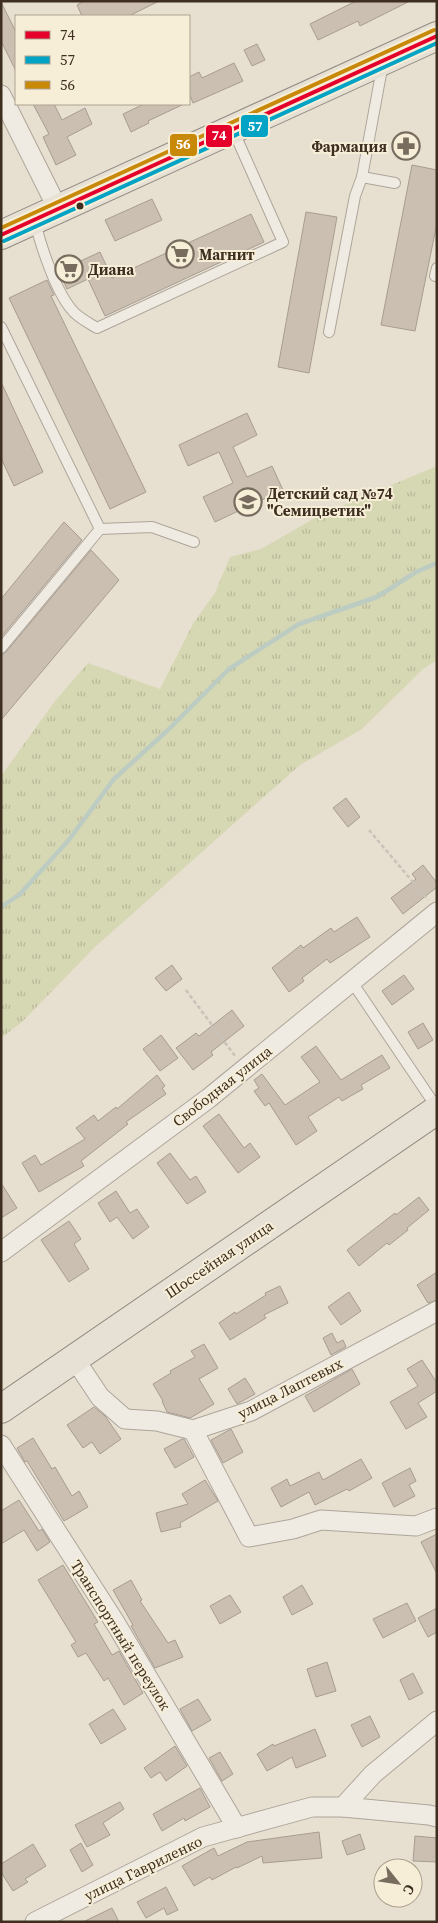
<svg xmlns="http://www.w3.org/2000/svg" width="438" height="1923" font-family="'Source Serif 4',serif">
<style>
.grass{fill:url(#grass-tufts)}
.lines{fill:none;stroke-linecap:round;stroke-linejoin:round}
.stream{stroke:#bcccc2;stroke-width:4.5}
.building{fill:#cbbfb2;stroke:#a89c90}
.service-casing{stroke:#ada599;stroke-width:12}
.minor-casing{stroke:#ada599;stroke-width:21}
.primary-casing{stroke:#928b80;stroke-width:30}
.path{stroke:#c8c2b9;stroke-width:2.5;stroke-dasharray:4 2.5;stroke-linecap:butt}
.service{stroke:#efebe3;stroke-width:10}
.minor{stroke:#efebe3;stroke-width:19}
.primary{stroke:#e6e1d4;stroke-width:28}
.bus-1-casing{stroke:#f7eed8;stroke-width:8}
.bus-2-casing{stroke:#f7eed8;stroke-width:8}
.bus-3-casing{stroke:#f7eed8;stroke-width:8}
.bus-1{stroke:#e4002b;stroke-width:4}
.bus-2{stroke:#03a3c5;stroke-width:4}
.bus-3{stroke:#c88808;stroke-width:4}
.bus-dot{fill:#3d2e20;stroke:#f7eed8;stroke-width:2}
.labels{text-anchor:middle;dominant-baseline:central;stroke-width:4;stroke-linejoin:round;paint-order:stroke}
.poi-label{font-size:15px;font-weight:bold;fill:#3d2e20;stroke:#f7eed8;text-anchor:start}
.street-label{font-size:15px;fill:#3d2e20;stroke:#f7eed8}
.line-badge{stroke:#f7eed8;stroke-width:2}
.badge-label{font-size:14px;text-anchor:middle;font-weight:bold;fill:#fff}
</style>
<defs>
<pattern id="grass-tufts" width="24" height="20" patternUnits="userSpaceOnUse" patternTransform="scale(1.25)"><rect width="24" height="20" fill="#d6d7b3"/><path d="M3 7l-1-3M5 7V3M7 7l1-3M15 17l-1-3M17 17v-4M19 17l1-3" fill="none" stroke="#b9b99a"/></pattern>
</defs>
<rect width="100%" height="100%" fill="#e7e0d1"/>
<path class="grass" d="M437,466V660L423,669L362,729L300,765L95,947L22,1022L1,1038V776L55,701L88,663L160,689L194,622L215,593L230,557L261,549L320,515Z"/>
<g class="lines">
<path class="stream" d="M1,907L19,895L68,841L114,779L169,729L229,669L299,624L377,597L416,572L437,563"/>
</g>
<g class="building">
<path d="M84,1H159L129,16H82L77,5Z"/>
<path d="M356,1H410L360,26L358,21L318,40L310,24Z"/>
<path d="M1,2L16,32V71L1,41Z"/>
<path d="M257,44L265,60L252,66L244,50Z"/>
<path d="M234,63L243,81L193,103L189,93V77L199,72L202,78Z"/>
<path d="M33,104H54L62,120L85,108L92,124L67,137L76,155L56,165L43,137L49,134Z"/>
<path d="M144,104H184L148,121L149,123L131,132L123,114Z"/>
<path d="M412,165L437,170V223L415,331L381,325Z"/>
<path d="M152,199L162,220L115,241L105,220Z"/>
<path d="M306,212L337,217L309,373L278,367Z"/>
<path d="M251,214L264,242L105,316L88,279L67,289L59,271L100,252L112,278Z"/>
<path d="M47,280L54,295L51,296L146,492L110,509L9,298Z"/>
<path d="M1,382L43,472L14,486L1,458Z"/>
<path d="M247,413L257,435L233,447L247,477L272,466L283,490L215,522L203,497L233,483L219,452L188,466L179,445Z"/>
<path d="M64,522L82,540L1,637V599Z"/>
<path d="M91,550L119,580L1,720V655L6,652Z"/>
<path d="M346,798L360,817L348,827L333,808Z"/>
<path d="M423,865L437,883V887L403,914L391,898L416,879L412,874Z"/>
<path d="M357,917L370,937L330,963L327,959L302,978L304,981L289,992L272,968L301,945L303,948L331,928L334,932Z"/>
<path d="M172,965L182,979L166,991L155,978Z"/>
<path d="M404,975L414,989L392,1005L382,991Z"/>
<path d="M232,1010L244,1026L211,1052L213,1055L193,1070L176,1048L196,1033L199,1036Z"/>
<path d="M423,1023L433,1040L418,1049L408,1032Z"/>
<path d="M161,1035L178,1058L160,1071L143,1049Z"/>
<path d="M316,1046L341,1080L382,1055L390,1068L361,1085L363,1089L342,1101L339,1097L308,1117L317,1131L296,1145L269,1103L265,1106L254,1091L259,1088L254,1080L262,1074L285,1105L320,1082L301,1057Z"/>
<path d="M157,1075L165,1086L162,1088L166,1094L126,1122L128,1124L81,1161L84,1166L39,1192L22,1163L35,1155L41,1165L85,1139L76,1128L94,1115L98,1121L116,1107L117,1109Z"/>
<path d="M219,1114L244,1148L250,1143L260,1157L238,1173L203,1126Z"/>
<path d="M170,1153L190,1180L196,1176L206,1192L187,1204L157,1163Z"/>
<path d="M1,1183L17,1208L1,1218Z"/>
<path d="M116,1191L130,1213L137,1209L149,1227L133,1239L117,1217L110,1222L98,1203Z"/>
<path d="M419,1197L429,1210L407,1228L408,1230L389,1245L387,1243L359,1266L347,1250L395,1213L396,1215Z"/>
<path d="M69,1221L81,1239L74,1244L89,1269L69,1282L41,1240Z"/>
<path d="M437,1272V1300L428,1303L417,1285Z"/>
<path d="M280,1286L288,1303L264,1315L266,1318L230,1340L219,1323L235,1312L236,1314L266,1295L265,1293Z"/>
<path d="M349,1292L361,1311L341,1325L328,1307Z"/>
<path d="M332,1333L337,1343L343,1340L346,1347L331,1355L323,1338Z"/>
<path d="M204,1344L218,1368L199,1379L214,1404L190,1418L167,1412L162,1401H163L153,1384L171,1373L170,1371L195,1357L191,1351Z"/>
<path d="M422,1360L437,1383V1391L418,1403L427,1417L406,1429L390,1402L418,1386L407,1369Z"/>
<path d="M352,1369L360,1384L314,1412L305,1396Z"/>
<path d="M245,1378L255,1394L237,1404L228,1389Z"/>
<path d="M94,1407L105,1416L121,1439L100,1454L92,1442L83,1448L67,1425Z"/>
<path d="M231,1429L243,1452L223,1463L211,1440Z"/>
<path d="M33,1438L52,1469L55,1467L72,1496L79,1491L88,1507L64,1521L27,1461L25,1462L17,1448Z"/>
<path d="M182,1439H184L194,1457L175,1468L164,1449Z"/>
<path d="M361,1459L372,1478L349,1491L347,1489L315,1505L309,1492L281,1507L271,1488L287,1479L290,1486L319,1472L323,1480Z"/>
<path d="M410,1468L416,1481L409,1485L415,1496L394,1507L382,1483Z"/>
<path d="M205,1480L218,1501L180,1523L181,1527L161,1532L156,1513L188,1504L182,1494Z"/>
<path d="M19,1500L39,1531L42,1529L50,1542L37,1551L24,1530L1,1544V1511Z"/>
<path d="M437,1534V1574L421,1542Z"/>
<path d="M63,1565L98,1622L94,1624L112,1655L119,1651L143,1693L124,1705L108,1678L104,1681L86,1653L78,1657L71,1645L76,1642L38,1580Z"/>
<path d="M131,1580L142,1600L140,1601L168,1643L175,1640L183,1657L155,1668L131,1626L133,1625L113,1590Z"/>
<path d="M302,1585L313,1604L292,1615L283,1597Z"/>
<path d="M230,1595L241,1612L220,1624L210,1606Z"/>
<path d="M407,1603L416,1621L383,1638L373,1619Z"/>
<path d="M437,1608V1632L428,1637L418,1618Z"/>
<path d="M327,1662L336,1691L316,1697L307,1669Z"/>
<path d="M413,1673L423,1693L409,1700L400,1680Z"/>
<path d="M198,1699L211,1720L192,1731L180,1709Z"/>
<path d="M113,1709L126,1729L101,1744L89,1724Z"/>
<path d="M370,1716L380,1737L362,1747L351,1725Z"/>
<path d="M315,1729L326,1756L296,1768L292,1757L267,1771L257,1754L273,1744L274,1746Z"/>
<path d="M175,1746L187,1766L166,1781L160,1772L151,1778L144,1768Z"/>
<path d="M220,1752L233,1774L222,1781L209,1758Z"/>
<path d="M200,1788L210,1807L185,1821L184,1818L162,1831L153,1814Z"/>
<path d="M120,1802L124,1809L103,1823L110,1835L87,1847L75,1825Z"/>
<path d="M319,1832L322,1858L263,1863L262,1856L237,1868L236,1867L212,1880L210,1877L194,1886L182,1866L214,1848L218,1856L247,1842Z"/>
<path d="M360,1834L365,1849L347,1855L342,1841Z"/>
<path d="M415,1836L437,1838V1862L413,1861Z"/>
<path d="M81,1843L93,1865L82,1872L70,1850Z"/>
<path d="M33,1844L46,1866L25,1879L28,1882L13,1891L1,1872V1864Z"/>
<path d="M166,1887L178,1910L167,1915L164,1908L146,1918L137,1902Z"/>
<path d="M112,1908L119,1922H83Z"/>
</g>
<g class="lines">
<g class="service-casing">
<g id="service">
<path d="M362,177L395,183"/>
<path d="M35,221C40,244 56,292 72,310C77,317 89,323 97,328L283,242L233,130"/>
<path d="M435,276L437,268"/>
<path d="M1,327L100,529L1,648"/>
<path d="M329,332L355,196L362,177L383,63"/>
<path d="M100,529L152,527L194,542"/>
<path d="M352,982L437,1108"/>
</g>
</g>
<g class="minor-casing">
<g id="minor">
<path d="M1,95L58,209"/>
<path d="M1,1252L209,1098L437,912"/>
<path d="M437,1311L251,1411L193,1430L249,1537L293,1529L321,1520L416,1526L437,1518"/>
<path d="M74,1358L100,1397L125,1419L157,1421L193,1430"/>
<path d="M1,1445L116,1624L237,1828"/>
<path d="M343,1807L373,1774L437,1721"/>
<path d="M35,1922L203,1837L312,1807H343L429,1815L437,1817"/>
</g>
</g>
<g class="primary-casing">
<g id="primary">
<path d="M1,235L437,36"/>
<path d="M1,1409L437,1110"/>
</g>
</g>
<g class="path">
<path d="M369,830L428,900"/>
<path d="M186,990L235,1056"/>
</g>
<use href="#service" class="service"/>
<use href="#minor" class="minor"/>
<use href="#primary" class="primary"/>
<g class="bus-1-casing">
<path id="bus-1" d="M1,235L437,36"/>
</g>
<g class="bus-2-casing">
<path id="bus-2" d="M4,241L437,43"/>
</g>
<g class="bus-3-casing">
<path id="bus-3" d="M1,228L434,30"/>
</g>
<use href="#bus-1" class="bus-1"/>
<use href="#bus-2" class="bus-2"/>
<use href="#bus-3" class="bus-3"/>
</g>
<defs>
<g id="pharmacy-ring" transform="scale(1.4375)"><circle r="9.5" fill="#f7eed8" stroke="#786c5e" stroke-width="1.5"/><path d="M-2-6h4v4h4v4h-4v4h-4v-4h-4v-4h4Z" fill="#786c5e"/></g>
<g id="supermarket-ring" transform="scale(1.4375)"><circle r="9.5" fill="#f7eed8" stroke="#786c5e" stroke-width="1.5"/><path d="M-6-5.5h2.5l.6 2H6L4.5 2H-2.5L-4.4-4H-6ZM-1.5 3.2a1.3 1.3 0 1 0 .1 0ZM3 3.2a1.3 1.3 0 1 0 .1 0Z" fill="#786c5e"/></g>
<g id="school-ring" transform="scale(1.4375)"><circle r="9.5" fill="#f7eed8" stroke="#786c5e" stroke-width="1.5"/><path d="M0-5L7-2L0 1L-7-2ZM-4 1L0 2.5L4 1V4Q0 6-4 4Z" fill="#786c5e"/></g>
</defs>
<g fill-rule="evenodd">
<use href="#pharmacy-ring" x="406" y="146"/>
<use href="#supermarket-ring" x="180" y="254"/>
<use href="#supermarket-ring" x="69" y="269"/>
<use href="#school-ring" x="248" y="502"/>
</g>
<circle class="bus-dot" cx="80" cy="206" r="4.5"/>
<g class="labels">
<g class="poi-label">
<text x="387" y="146" text-anchor="end">Фармация</text>
<text x="199" y="254">Магнит</text>
<text x="88" y="269">Диана</text>
<text x="267" y="493">Детский сад №74<tspan x="267" dy="17">"Семицветик"</tspan></text>
</g>
<g class="street-label">
<text transform="translate(222 1086) rotate(-38)">Свободная улица</text>
<text transform="translate(219 1259) rotate(-34)">Шоссейная улица</text>
<text transform="translate(290 1388) rotate(-27)">улица Лаптевых</text>
<text transform="translate(121 1635) rotate(58)">Транспортный переулок</text>
<text transform="translate(143 1868) rotate(-26)">улица Гавриленко</text>
</g>
</g>
<g class="line-badge">
<rect x="240" y="114" width="29" height="24" rx="5" fill="#03a3c5"/>
<rect x="205" y="124" width="28" height="24" rx="5" fill="#e4002b"/>
<rect x="169" y="133" width="29" height="24" rx="5" fill="#c88808"/>
</g>
<g class="badge-label">
<text x="255" y="131">57</text>
<text x="219" y="140">74</text>
<text x="183" y="149">56</text>
</g>
<rect width="438" height="1923" fill="none" stroke="#3d2e20" stroke-width="5"/>
<rect x="15" y="15" width="175" height="90" fill="#f7eed8" stroke="#ada18e"/>
<rect x="25" y="31" width="25" height="8" fill="#e4002b" stroke="#ada18e"/>
<text x="60" y="40" font-size="15" fill="#3d2e20">74</text>
<rect x="25" y="56" width="25" height="8" fill="#03a3c5" stroke="#ada18e"/>
<text x="60" y="65" font-size="15" fill="#3d2e20">57</text>
<rect x="25" y="81" width="25" height="8" fill="#c88808" stroke="#ada18e"/>
<text x="60" y="90" font-size="15" fill="#3d2e20">56</text>
<g transform="translate(398 1883) rotate(120)"><circle r="24" fill="#f7eed8" stroke="#ada18e"/>
<path d="M0-4L9 19L0 12L-9 19Z" fill="#786c5e"/>
<text y="-8" font-size="14" font-weight="bold" text-anchor="middle" fill="#3d2e20">С</text>
</g>
</svg>
